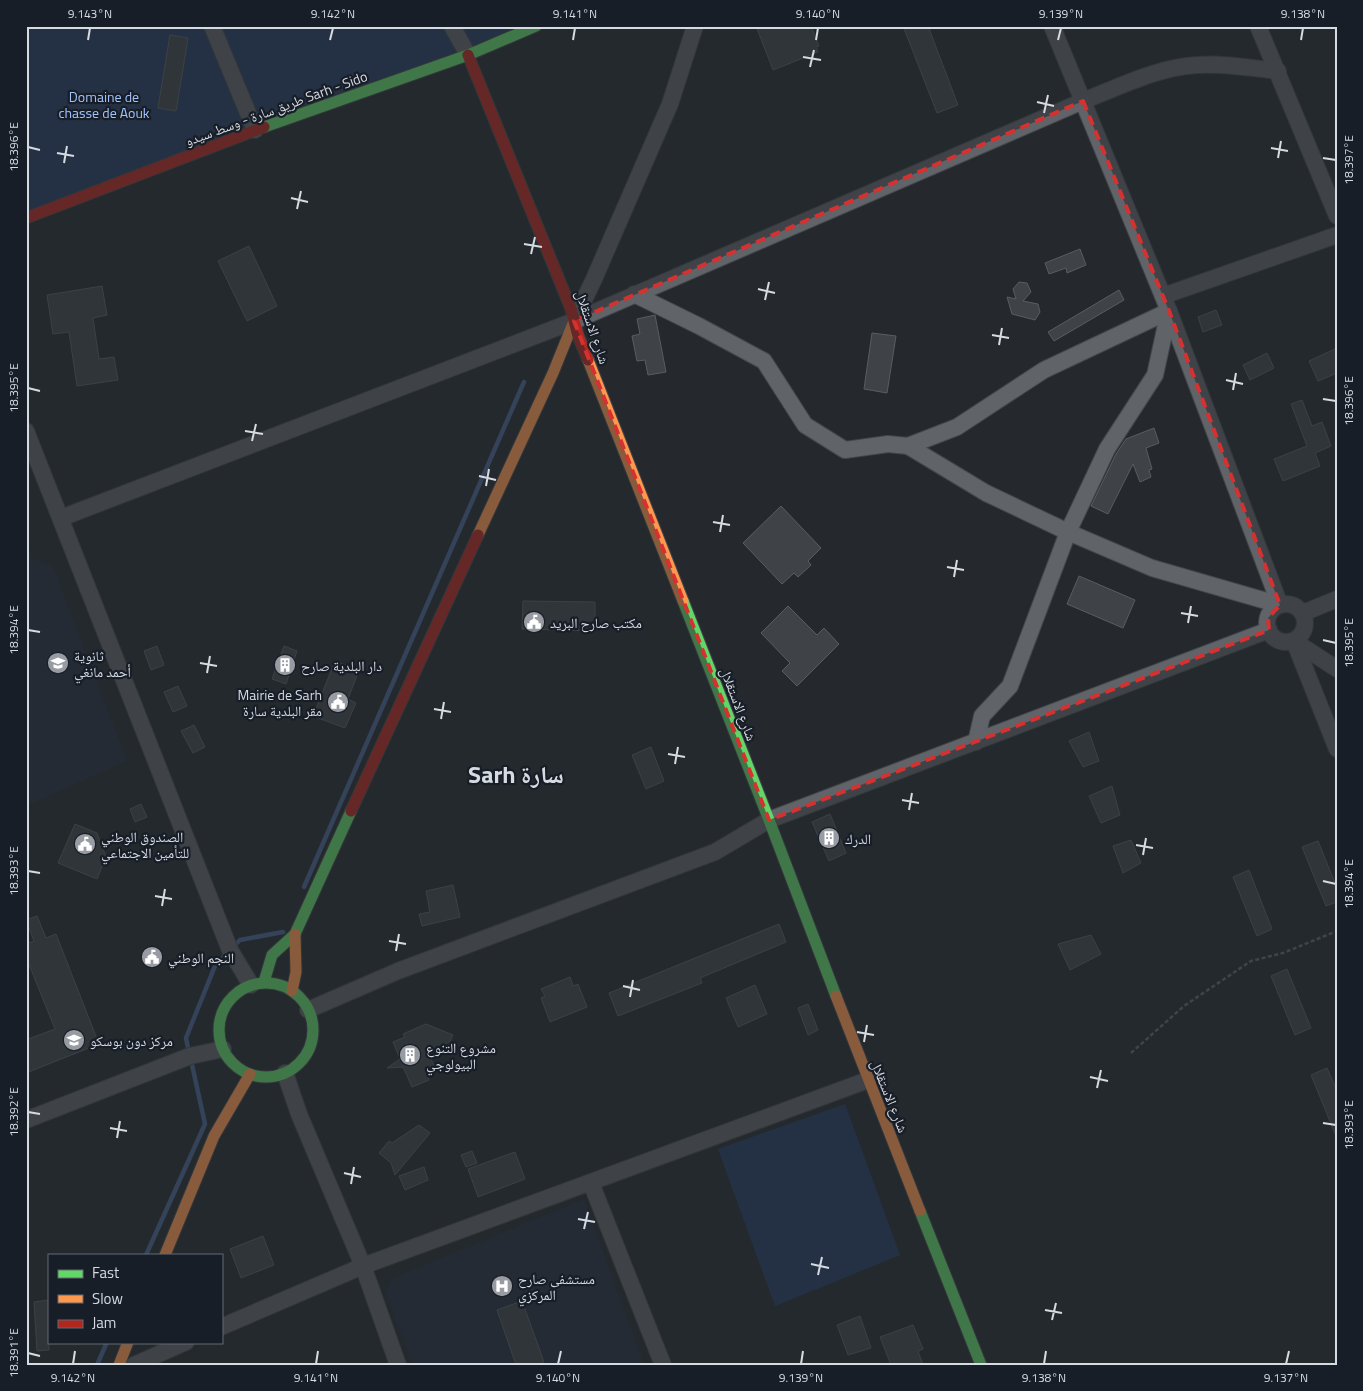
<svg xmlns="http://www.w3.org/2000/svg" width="1363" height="1391" font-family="'Titillium Web','Noto Naskh Arabic',sans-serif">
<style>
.built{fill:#252d3c}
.green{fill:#253b60}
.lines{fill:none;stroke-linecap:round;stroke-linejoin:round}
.stream{stroke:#48628e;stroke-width:4.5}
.building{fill:#3f4347;stroke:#595d61}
.street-casing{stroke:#43464a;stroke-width:18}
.fast-casing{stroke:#43464a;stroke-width:13}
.slow-casing{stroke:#43464a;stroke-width:13}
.jam-casing{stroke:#43464a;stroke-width:13}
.path{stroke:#63656a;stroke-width:2.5;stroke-dasharray:4 2.5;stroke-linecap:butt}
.street{stroke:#606368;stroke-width:16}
.fast{stroke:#63d668;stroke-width:11}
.slow{stroke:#ff974d;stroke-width:11}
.jam{stroke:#b3261e;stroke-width:11}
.marked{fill:none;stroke:#d63131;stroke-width:4;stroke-dasharray:10 6;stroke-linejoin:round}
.ticks{fill:none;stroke:#d6dae1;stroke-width:2}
.labels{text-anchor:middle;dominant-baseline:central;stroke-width:4.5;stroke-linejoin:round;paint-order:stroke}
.park-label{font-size:14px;fill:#a1c3fd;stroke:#181e28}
.street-label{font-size:14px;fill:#d6dae1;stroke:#181e28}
.poi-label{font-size:14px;fill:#d6dae1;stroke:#181e28;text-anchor:start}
.town-label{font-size:24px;font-weight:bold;fill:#d6dae1;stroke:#181e28}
.neatline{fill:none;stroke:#d6dae1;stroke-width:2}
.ticks-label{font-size:12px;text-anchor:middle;fill:#d6dae1}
</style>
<rect width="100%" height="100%" fill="#25292e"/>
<g class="built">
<path d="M26,539L32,559L53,566L127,761L26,806Z"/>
<path d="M584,1199L644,1365H413L385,1293L391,1279Z"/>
</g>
<g class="green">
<path d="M26,26H536L26,218Z"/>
<path d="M845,1104L900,1255L775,1306L718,1149Z"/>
</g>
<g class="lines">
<g class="stream">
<path d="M304,887L524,382"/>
<path d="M232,948L240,940L283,932"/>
<path d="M189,1053L186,1038L215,966L227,953"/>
<path d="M146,1255L205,1124L191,1060"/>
<path d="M97,1365L107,1342"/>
</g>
</g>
<g class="building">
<path d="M756,26H811L819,46L816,47L818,52L773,70Z"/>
<path d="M903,26H928L958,105L937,113Z"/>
<path d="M170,35L188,38L176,111L158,108Z"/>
<path d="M249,246L277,306L247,321L218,261Z"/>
<path d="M1080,249L1086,265L1067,273L1066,268L1049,274L1045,263Z"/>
<path d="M1019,282L1027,283L1031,292L1023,301L1038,304L1040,312L1035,320L1012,314L1007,297L1016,299L1013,289Z"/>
<path d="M102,286L107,315L93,318L99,359L114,357L118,380L77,386L69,332L53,334L47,295Z"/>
<path d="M1119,290L1124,300L1054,341L1048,332Z"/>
<path d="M1216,310L1222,325L1203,332L1198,317Z"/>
<path d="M655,315L666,372L648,375L645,360L637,361L632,336L640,334L637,319Z"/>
<path d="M872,333L896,336L887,393L864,389Z"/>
<path d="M1337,348V373L1318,381L1309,361Z"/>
<path d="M1267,353L1274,368L1250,380L1243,365Z"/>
<path d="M1302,400L1312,426L1322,422L1331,446L1315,453L1320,466L1283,481L1274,459L1307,446L1291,404Z"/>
<path d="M1154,428L1159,443L1146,448L1152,469L1149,470L1151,477L1140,482L1133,464L1108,514L1091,506L1116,454L1126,439Z"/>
<path d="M781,506L821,548L808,561L811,565L798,577L794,573L782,584L743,543Z"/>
<path d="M1079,576L1135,600L1123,628L1067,604Z"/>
<path d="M523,601L595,602V631L522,629Z"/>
<path d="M788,606L817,635L824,628L839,644L797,686L782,671L790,663L761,633Z"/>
<path d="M157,646L164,665L151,670L144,651Z"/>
<path d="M284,646L297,651L286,684L272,679Z"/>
<path d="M335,661L359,670L348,699L356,703L345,728L313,716Z"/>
<path d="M178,686L187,706L173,712L164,692Z"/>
<path d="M194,725L205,747L193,753L181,731Z"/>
<path d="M1089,732L1099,761L1083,767L1069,741Z"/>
<path d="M651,747L664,781L646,789L632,755Z"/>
<path d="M1112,786L1120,815L1101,823L1089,796Z"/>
<path d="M141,804L147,817L135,822L130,809Z"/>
<path d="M830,814L846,853L829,861L812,822Z"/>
<path d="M75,824L97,833L106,857L97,879L58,863Z"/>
<path d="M1131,840L1141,863L1123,873L1113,846Z"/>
<path d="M1318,841L1337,888V902L1326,906L1302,847Z"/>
<path d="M1249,870L1272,929L1257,936L1233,877Z"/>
<path d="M453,885L460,917L422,926L419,914L430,912L426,891Z"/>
<path d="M37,916L46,938L56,934L99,1044L26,1073V1040L55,1029L26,957V944L34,941L26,920Z"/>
<path d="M779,924L786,942L700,978L702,983L618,1016L609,993Z"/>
<path d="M1091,935L1101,954L1070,970L1058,944Z"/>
<path d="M1287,969L1311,1028L1295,1035L1271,976Z"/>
<path d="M570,977L573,986L578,984L587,1007L550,1022L541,998L545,996L541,989Z"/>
<path d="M755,985L767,1014L738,1027L726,998Z"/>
<path d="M808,1004L818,1030L808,1035L798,1008Z"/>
<path d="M426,1024L453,1035L444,1054L425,1046L436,1070L427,1074L429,1080L412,1087L403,1067L387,1068L400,1059L393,1042L405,1037L403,1034Z"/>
<path d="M1327,1068L1337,1091L1336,1136L1311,1075Z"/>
<path d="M419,1125L430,1133L395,1175L391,1163L379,1153L389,1141L392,1143Z"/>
<path d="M472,1151L477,1163L466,1167L461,1155Z"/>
<path d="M515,1152L525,1179L478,1197L468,1169Z"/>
<path d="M424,1167L428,1180L405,1190L399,1176Z"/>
<path d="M263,1236L274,1265L241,1278L230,1249Z"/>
<path d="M49,1300V1350L37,1351L34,1302Z"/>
<path d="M522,1301L544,1362L536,1365H516L497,1310Z"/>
<path d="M860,1316L871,1348L848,1355L837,1325Z"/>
<path d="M913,1325L923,1349L918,1351L923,1365H891L880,1337Z"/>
</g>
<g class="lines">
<g class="street-casing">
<g id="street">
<path d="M212,26L255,130"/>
<path d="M452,26L468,55"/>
<path d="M1052,26L1169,311L1280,605"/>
<path d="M1258,26L1337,216"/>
<path d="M634,294L699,326L764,361L805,425L845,450L888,444L908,446L957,427L1044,370L1169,311"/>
<path d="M1163,296L1337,235"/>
<path d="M574,321L594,279L670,104L695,26"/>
<path d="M26,431L230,950L251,985"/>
<path d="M908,446L986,493L1068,532L1152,568L1280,605"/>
<path d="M61,518L574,321L1083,101C1119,87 1158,67 1197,65C1223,63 1252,68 1278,71"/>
<circle cx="1286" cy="623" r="19"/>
<path d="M1303,613L1337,599"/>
<path d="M1294,641L1337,749"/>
<path d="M1294,641L1337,669"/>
<path d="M976,742L982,716L1010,686L1068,532L1107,449L1155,375L1169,311"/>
<path d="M308,1010L398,971L715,852L769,820L1269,630"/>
<path d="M285,1073L299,1114L363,1266L398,1365"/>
<path d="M26,1120L190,1056L223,1049"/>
<path d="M591,1183L663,1365"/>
<path d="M221,1327L363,1266L868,1080"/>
<path d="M134,1365L186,1342"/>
</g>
</g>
<g class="fast-casing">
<g id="fast">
<path d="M264,127L468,55L536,26"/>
<path d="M683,601L769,820L836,996"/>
<path d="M264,982L272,955L295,934L351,811"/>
<circle cx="266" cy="1030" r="47"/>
<path d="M920,1211L981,1365"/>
</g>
</g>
<g class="slow-casing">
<g id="slow">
<path d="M588,360L683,601"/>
<path d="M478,535L553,373L574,321"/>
<path d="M292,991L296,972L295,934"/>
<path d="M836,996L920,1211"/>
<path d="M165,1255L214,1136L250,1074"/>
<path d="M119,1365L128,1342"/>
</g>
</g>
<g class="jam-casing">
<g id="jam">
<path d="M468,55L571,309L578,336L588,360"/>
<path d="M26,218L264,127"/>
<path d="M351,811L478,535"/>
</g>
</g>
<path class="path" d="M1131,1053L1184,1006L1251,961L1283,953L1337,931"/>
<use href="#street" class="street"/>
<use href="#fast" class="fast"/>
<use href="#slow" class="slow"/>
<use href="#jam" class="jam"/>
</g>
<path d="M0 0H1363V1391H0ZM1083,101L1169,311L1280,605L1268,618L1269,630L769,820L574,321Z" fill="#25292e" fill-opacity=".55" fill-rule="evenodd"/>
<path class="marked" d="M1083,101L1169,311L1280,605L1268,618L1269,630L769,820L574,321Z"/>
<path class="ticks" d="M88,40L90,28M330,40L333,28M573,40L575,28M816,40L818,28M1058,40L1061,28M1301,40L1303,28M803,57L821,60M810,67L814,50M1037,102L1054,106M1044,113L1048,95M28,147L40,150M1271,148L1288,151M57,153L74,156M1278,158L1281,141M1323,158L1336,160M64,163L67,146M291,198L308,202M297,209L301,191M524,244L542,247M531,254L535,237M758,289L775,293M765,300L769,282M992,335L1009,338M999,345L1002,328M1226,380L1243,384M28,388L40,391M1233,390L1236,373M1323,399L1336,401M245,431L263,434M252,441L256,424M479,476L496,480M486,486L489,469M713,522L730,525M720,532L723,515M947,567L964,570M954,577L957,560M1181,613L1198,616M1188,623L1191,606M28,630L40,632M1323,640L1336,643M200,663L217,666M207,673L210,656M434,709L451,712M441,719L444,702M668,754L685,757M675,764L678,747M902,800L919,803M909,810L912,793M1136,845L1153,848M1143,855L1146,838M28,871L40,873M1323,881L1336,884M155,896L172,899M162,906L165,889M389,941L406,944M396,951L399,934M623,986L640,990M630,997L633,980M857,1032L874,1035M864,1042L867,1025M1090,1077L1108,1081M1097,1088L1101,1070M28,1112L40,1114M1323,1123L1336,1125M110,1128L127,1131M117,1138L120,1121M344,1173L361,1177M351,1184L354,1167M578,1219L595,1222M584,1229L588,1212M811,1264L829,1268M818,1275L822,1257M1045,1310L1062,1313M1052,1320L1056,1303M28,1353L40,1356M73,1364L75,1351M316,1364L318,1351M558,1364L561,1351M801,1364L803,1351M1044,1364L1046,1351M1286,1364L1289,1351"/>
<defs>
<g id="civic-disc" transform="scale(1.125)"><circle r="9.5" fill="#989ca2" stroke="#181e28"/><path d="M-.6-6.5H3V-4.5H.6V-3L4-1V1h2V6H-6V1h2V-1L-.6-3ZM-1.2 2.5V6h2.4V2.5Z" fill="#fff"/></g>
<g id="school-disc" transform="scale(1.125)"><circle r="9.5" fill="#989ca2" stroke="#181e28"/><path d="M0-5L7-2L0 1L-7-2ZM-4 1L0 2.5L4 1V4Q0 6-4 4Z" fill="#fff"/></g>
<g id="building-disc" transform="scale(1.125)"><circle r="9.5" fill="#989ca2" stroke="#181e28"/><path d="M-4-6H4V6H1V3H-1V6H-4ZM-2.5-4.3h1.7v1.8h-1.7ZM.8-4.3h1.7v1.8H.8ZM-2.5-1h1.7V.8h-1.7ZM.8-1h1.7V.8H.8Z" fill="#fff"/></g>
<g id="hospital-disc" transform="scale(1.125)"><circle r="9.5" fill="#989ca2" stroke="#181e28"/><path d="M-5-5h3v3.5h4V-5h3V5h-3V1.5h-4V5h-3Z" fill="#fff"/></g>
</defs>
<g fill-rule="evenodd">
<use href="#civic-disc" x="534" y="622"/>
<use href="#school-disc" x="58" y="663"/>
<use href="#building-disc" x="285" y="665"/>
<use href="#civic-disc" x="338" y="702"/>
<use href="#building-disc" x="829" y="838"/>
<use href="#civic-disc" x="85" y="844"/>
<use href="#civic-disc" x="152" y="957"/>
<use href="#school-disc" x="74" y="1040"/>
<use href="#building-disc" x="410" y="1055"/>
<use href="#hospital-disc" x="502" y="1286"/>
</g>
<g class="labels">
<g class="park-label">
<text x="104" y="96">Domaine de<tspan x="104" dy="16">chasse de Aouk</tspan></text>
</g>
<g class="street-label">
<text transform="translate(276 108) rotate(-20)">طريق سارة - وسط سيدو Sarh - Sido</text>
<text transform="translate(593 327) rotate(71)">شارع الاستقلال</text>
<text transform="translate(739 704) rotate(69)">شارع الاستقلال</text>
<text transform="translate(890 1096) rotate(68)">شارع الاستقلال</text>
</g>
<g class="poi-label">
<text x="550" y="622">مكتب صارح البريد</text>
<text x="74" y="655">ثانوية<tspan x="74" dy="16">أحمد مانغي</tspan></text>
<text x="301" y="665">دار البلدية صارح</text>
<text x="322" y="694" text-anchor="end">Mairie de Sarh<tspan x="322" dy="16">مقر البلدية سارة</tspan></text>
<text x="101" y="836">الصندوق الوطني<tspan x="101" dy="16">للتأمين الاجتماعي</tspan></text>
<text x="845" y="838">الدرك</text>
<text x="168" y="957">النجم الوطني</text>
<text x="90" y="1040">مركز دون بوسكو</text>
<text x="426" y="1047">مشروع التنوع<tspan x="426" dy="16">البيولوجي</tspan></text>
<text x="518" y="1278">مستشفى صارح<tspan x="518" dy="16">المركزي</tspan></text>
</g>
<g class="town-label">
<text x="516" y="774">Sarh سارة</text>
</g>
</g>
<rect width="1363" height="1391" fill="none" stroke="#181e28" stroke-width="55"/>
<rect x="48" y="1254" width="175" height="90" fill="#181e28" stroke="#646972"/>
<rect x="58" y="1270" width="25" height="8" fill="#63d668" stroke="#646972"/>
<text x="92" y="1278" font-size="15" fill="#d6dae1">Fast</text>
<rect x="58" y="1295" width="25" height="8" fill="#ff974d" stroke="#646972"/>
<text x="92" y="1304" font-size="15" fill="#d6dae1">Slow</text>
<rect x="58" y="1320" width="25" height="8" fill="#b3261e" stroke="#646972"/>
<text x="92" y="1328" font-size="15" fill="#d6dae1">Jam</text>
<rect x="28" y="28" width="1308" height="1336" class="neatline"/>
<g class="ticks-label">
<text x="90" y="18">9.143°N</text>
<text x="333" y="18">9.142°N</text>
<text x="575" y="18">9.141°N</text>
<text x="818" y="18">9.140°N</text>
<text x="1061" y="18">9.139°N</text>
<text x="1303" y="18">9.138°N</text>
<text transform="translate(14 147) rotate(-90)" y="4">18.396°E</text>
<text transform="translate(1349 160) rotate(-90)" y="4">18.397°E</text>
<text transform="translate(14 388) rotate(-90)" y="4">18.395°E</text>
<text transform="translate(1349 401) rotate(-90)" y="4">18.396°E</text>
<text transform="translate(14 630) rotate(-90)" y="4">18.394°E</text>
<text transform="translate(1349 643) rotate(-90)" y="4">18.395°E</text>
<text transform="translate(14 871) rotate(-90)" y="4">18.393°E</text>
<text transform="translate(1349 884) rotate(-90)" y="4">18.394°E</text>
<text transform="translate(14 1112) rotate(-90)" y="4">18.392°E</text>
<text transform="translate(1349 1125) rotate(-90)" y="4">18.393°E</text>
<text transform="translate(14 1353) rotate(-90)" y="4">18.391°E</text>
<text x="73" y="1382">9.142°N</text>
<text x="316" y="1382">9.141°N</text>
<text x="558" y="1382">9.140°N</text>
<text x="801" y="1382">9.139°N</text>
<text x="1044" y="1382">9.138°N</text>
<text x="1286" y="1382">9.137°N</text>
</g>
</svg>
